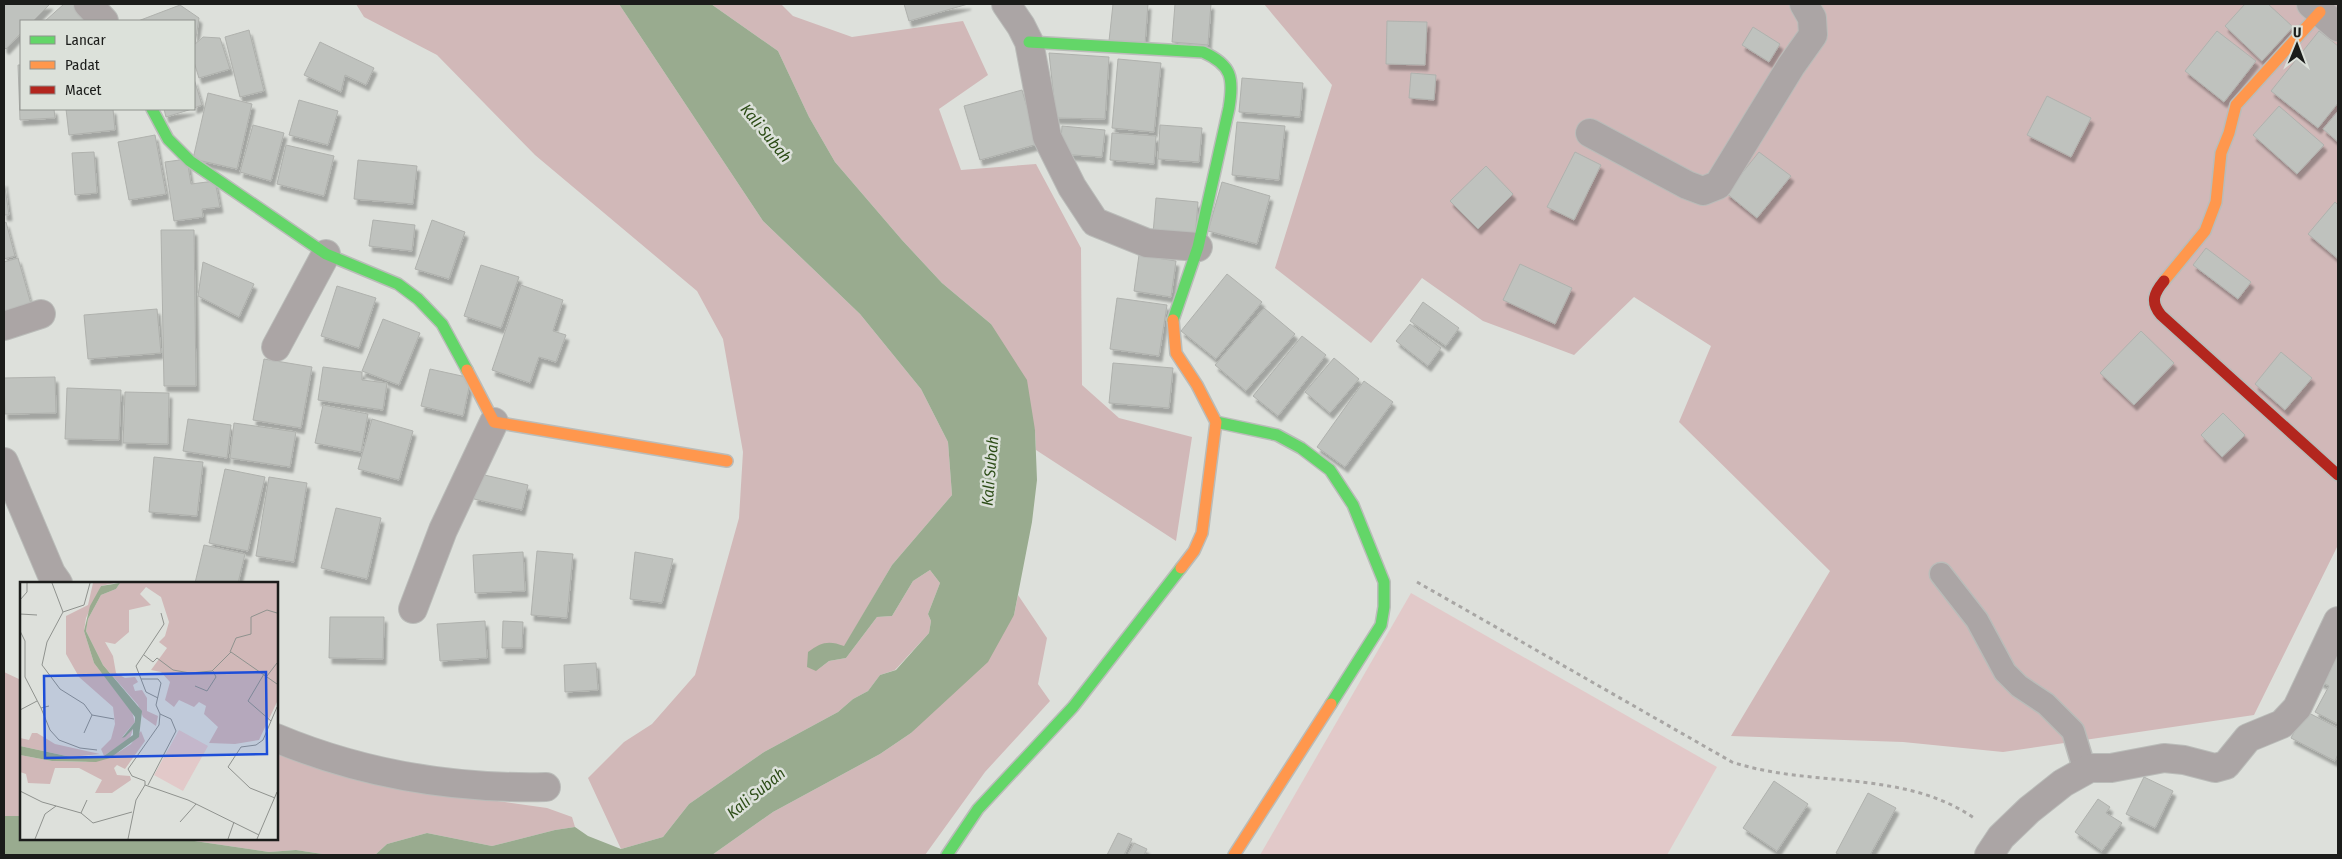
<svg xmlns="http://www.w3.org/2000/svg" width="2342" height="859" font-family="'Fira Sans Condensed',sans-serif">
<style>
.green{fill:#e2c9c9}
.forest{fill:#d1b8b8}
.water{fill:#99ab8f}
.building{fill:#bfc2be;stroke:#afb1ad;filter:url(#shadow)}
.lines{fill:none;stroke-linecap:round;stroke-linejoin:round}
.lane-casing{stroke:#babcb9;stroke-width:25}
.street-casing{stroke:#babcb9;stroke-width:30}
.fast-casing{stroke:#babcb9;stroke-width:14}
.slow-casing{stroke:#babcb9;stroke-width:14}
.jam-casing{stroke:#babcb9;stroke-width:14}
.path{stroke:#a8a6a4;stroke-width:3;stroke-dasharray:4 4;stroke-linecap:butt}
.lane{stroke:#aba5a5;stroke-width:22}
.street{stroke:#aba5a5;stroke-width:28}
.fast{stroke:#63d668;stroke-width:11}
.slow{stroke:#ff974d;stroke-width:11}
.jam{stroke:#b3261e;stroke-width:11}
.labels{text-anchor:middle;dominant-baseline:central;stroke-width:5;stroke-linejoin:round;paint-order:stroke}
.water-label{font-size:16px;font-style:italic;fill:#2c4c16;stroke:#dce1da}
.inset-road{fill:none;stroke:#8f928e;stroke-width:1}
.view{fill:#1d4ed8;fill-opacity:0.15;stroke:#1d4ed8;stroke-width:2.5}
.inset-edge{fill:none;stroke:#1b1c1a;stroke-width:2.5}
</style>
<defs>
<filter id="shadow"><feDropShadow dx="3" dy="5.5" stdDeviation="1" flood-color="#0004"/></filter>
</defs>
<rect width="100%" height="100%" fill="#dde0db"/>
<path class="green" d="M1411,593L1717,767L1667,855H1260Z"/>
<g class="forest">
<path d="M356,4H619L763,221L860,314L921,389L948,442L952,495L892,565L844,647L816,671L829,661L846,658L877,617L892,616L913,581L930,570L940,583L928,614L931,621L929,633L895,670L880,675L868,691L853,699L838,712L764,752L689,804L663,837L621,849L588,778L624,742L652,724L695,675L739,518L743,452L723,339L697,291L535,155L437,55L364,17Z"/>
<path d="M711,4H781L793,16L852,37L963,21L988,75L939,109L961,170L1036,164L1081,248L1082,385L1119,418L1192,437L1176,541L1036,450L1035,430L991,324L942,283L902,240L835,162L809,117L778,51Z"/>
<path d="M1264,4H2338V545L2254,715L2003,752L1903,742L1731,736L1830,571L1679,422L1711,346L1634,297L1574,355L1483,321L1422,278L1371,343L1275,268L1332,85Z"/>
<path d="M1018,595L1047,638L1038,684L1050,701L985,772L925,855H712L773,812L880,754L911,733L1014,615Z"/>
<path d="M4,672L21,680V816H4Z"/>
<path d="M276,753L392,786L547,808L572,817L575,827L555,830L492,846L427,833L387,844L375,855H329L296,850L269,852L174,838H276Z"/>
</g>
<g class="water">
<path d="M619,4H711L778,51L809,117L835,162L902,240L942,283L991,324L1027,380L1035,430L1037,480L1032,522L1014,615L988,662L911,733L880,754L773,812L712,855H375L387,844L427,833L492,846L555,830L575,827L588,836L621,849L663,837L689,804L764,752L838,712L853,699L868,691L880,675L896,670L929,633L931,621L928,614L940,583L930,570L913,581L892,616L877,617L846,658L829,661L816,671L807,667L808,652C821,642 829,640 844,646L892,565L952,495L948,442L921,389L860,314L763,221Z"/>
<path d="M4,816H21V838H174L269,852L296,850L329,855H4Z"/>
</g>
<g class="building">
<path d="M4,4H50L33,21H21V33L6,49L4,47Z"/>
<path d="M64,4H76L88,16L82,21H45Z"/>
<path d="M904,4H968L909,21Z"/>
<path d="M1113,4H1148L1145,44L1109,41Z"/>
<path d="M1175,4H1211L1208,45L1172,42Z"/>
<path d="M2245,4H2268L2293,27L2262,61L2225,26Z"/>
<path d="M180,5L199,18L195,44L194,21H138Z"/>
<path d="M1387,21L1427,22L1425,65L1386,64Z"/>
<path d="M1753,27L1780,44L1769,62L1742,45Z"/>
<path d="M249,30L264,91L240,97L225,37Z"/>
<path d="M2217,31L2256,61L2224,102L2185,71Z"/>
<path d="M2319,31L2338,46V103L2318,128L2271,91Z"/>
<path d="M203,37L220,38L230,69L199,78L194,62V45Z"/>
<path d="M320,42L374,68L366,85L345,75L341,92L304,75Z"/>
<path d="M1049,53L1109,57L1105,119L1056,118Z"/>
<path d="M1118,59L1161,63L1154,132L1112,128Z"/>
<path d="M18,65H21V109H54L55,118L20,120Z"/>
<path d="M1411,73L1436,75L1434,100L1409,98Z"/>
<path d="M1242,78L1303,83L1300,117L1239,112Z"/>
<path d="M194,79L202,105L194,108Z"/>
<path d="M1022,90L1038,144L980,160L964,106Z"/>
<path d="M208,93L252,104L237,169L193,159Z"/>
<path d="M2047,96L2091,118L2071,157L2027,135Z"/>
<path d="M299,100L338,111L328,145L289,135Z"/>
<path d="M2279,106L2324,145L2297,174L2253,135Z"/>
<path d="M66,109H113L115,130L69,135Z"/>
<path d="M164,109H192L166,117Z"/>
<path d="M2338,111V142L2323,129Z"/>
<path d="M1237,122L1285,126L1279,180L1232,175Z"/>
<path d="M253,125L284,133L271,181L240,172Z"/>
<path d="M1160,125L1202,128L1199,162L1158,159Z"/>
<path d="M1062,126L1105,130L1102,157L1060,154Z"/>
<path d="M1112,133L1156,136L1154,164L1110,160Z"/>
<path d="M155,135L166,194L129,200L118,142Z"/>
<path d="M286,145L334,156L324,196L277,184Z"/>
<path d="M94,152L97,193L75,195L72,153Z"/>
<path d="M1575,152L1601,165L1574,220L1547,207Z"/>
<path d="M1759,152L1791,176L1757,218L1726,193Z"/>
<path d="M187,159L191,184L215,181L220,207L202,209L203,217L174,221L165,162Z"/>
<path d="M358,160L417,166L413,204L354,199Z"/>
<path d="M1486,166L1513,194L1478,229L1450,201Z"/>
<path d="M4,181L9,215H4Z"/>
<path d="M1222,182L1270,196L1257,244L1208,231Z"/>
<path d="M1156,198L1198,202L1195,238L1153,234Z"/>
<path d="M2335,202L2338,205V259L2308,234Z"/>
<path d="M373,220L415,225L412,251L369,246Z"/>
<path d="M432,220L465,232L449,279L415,269Z"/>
<path d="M6,222L15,256L4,259V223Z"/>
<path d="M161,230H194L196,386H164Z"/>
<path d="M2206,248L2251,282L2238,299L2193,265Z"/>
<path d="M1139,255L1176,261L1171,297L1134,291Z"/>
<path d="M18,258L31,304L4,311V262Z"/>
<path d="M203,262L254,284L239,317L198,296Z"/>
<path d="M1520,264L1572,288L1555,324L1503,300Z"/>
<path d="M481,265L519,277L501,328L464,316Z"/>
<path d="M1227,274L1262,302L1216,359L1181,331Z"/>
<path d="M521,285L563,300L553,331L566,335L556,362L539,357L530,383L492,370Z"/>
<path d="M337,286L376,298L359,348L321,336Z"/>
<path d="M1117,298L1167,305L1159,356L1110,349Z"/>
<path d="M1423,302L1459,328L1446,346L1410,321Z"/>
<path d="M1264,308L1295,334L1246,391L1215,365Z"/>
<path d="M157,309L161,353L88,359L84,315Z"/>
<path d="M383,319L420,333L399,385L362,371Z"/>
<path d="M1410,324L1441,348L1428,366L1396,341Z"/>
<path d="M2141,331L2174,363L2134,405L2100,373Z"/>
<path d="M1302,336L1326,355L1278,416L1253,396Z"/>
<path d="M2281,352L2312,378L2285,410L2255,384Z"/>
<path d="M1334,358L1359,379L1330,413L1305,392Z"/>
<path d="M264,359L312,367L301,428L253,420Z"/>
<path d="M1113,363L1173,368L1169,408L1109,403Z"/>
<path d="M323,367L362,372V380L387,383L383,410L318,400Z"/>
<path d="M430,369L471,378L463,416L421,406Z"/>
<path d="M55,377L56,413L5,414L4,378Z"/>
<path d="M1364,381L1393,402L1345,467L1317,447Z"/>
<path d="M67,388L121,390L119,440L65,439Z"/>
<path d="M125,392L169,393L168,444L123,443Z"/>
<path d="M323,405L368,414L361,452L315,443Z"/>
<path d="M2223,413L2245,435L2222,457L2201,435Z"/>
<path d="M188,419L231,425L227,458L183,451Z"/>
<path d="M372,419L413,431L399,480L358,469Z"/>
<path d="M234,423L296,432L290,467L230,458Z"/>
<path d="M154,457L203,462L197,516L149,512Z"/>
<path d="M225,469L265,477L248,551L209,543Z"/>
<path d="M480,474L528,485L522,510L474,499Z"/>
<path d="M269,477L307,483L294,562L256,556Z"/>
<path d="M336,508L381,518L367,579L321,568Z"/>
<path d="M204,545L245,554L238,583H195Z"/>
<path d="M537,551L573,554L567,618L531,615Z"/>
<path d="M523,552L525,591L475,593L473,555Z"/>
<path d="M635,552L673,559L662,603L630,599Z"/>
<path d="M330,617H384L383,659L329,658Z"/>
<path d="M485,621L487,658L440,661L437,624Z"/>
<path d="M503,621L523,622L522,648H502Z"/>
<path d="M2335,652L2338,654V724L2315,712L2329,686L2319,681Z"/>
<path d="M596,663L598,690L565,692L564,665Z"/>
<path d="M2305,711L2338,728V754L2335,761L2291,738Z"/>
<path d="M2144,777L2173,791L2155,828L2126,814Z"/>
<path d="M1774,781L1808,804L1777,851L1743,828Z"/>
<path d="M1868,793L1896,808L1870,855H1840L1836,853Z"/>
<path d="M2098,799L2110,807L2106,813L2122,823L2102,851L2075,832Z"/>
<path d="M1118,833L1132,839L1124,855H1107Z"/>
<path d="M1134,843L1147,849L1144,855H1128Z"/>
</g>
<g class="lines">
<g class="lane-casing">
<path id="lane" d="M1941,574L1977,620L2005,672L2019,686L2046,704L2073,731L2085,771"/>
</g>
<g class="street-casing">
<g id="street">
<path d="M88,4L104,21"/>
<path d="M1006,4L1021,26L1029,42L1047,137L1072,187L1095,222L1147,243L1198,247"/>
<path d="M2311,4L2338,27"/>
<path d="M1590,133L1687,185L1703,191L1718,185L1791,66L1813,35L1812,18L1804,4"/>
<path d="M4,326L41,314"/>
<path d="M276,347L326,254"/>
<path d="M4,462L51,573L58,583"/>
<path d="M413,609L443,530L494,422"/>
<path d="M276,738C362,774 454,789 546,787"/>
<path d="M1989,855L2001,837L2029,810L2063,783L2090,768H2111L2164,758L2184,760L2215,768L2226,765L2248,738L2282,724L2297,708L2338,621"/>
</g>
</g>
<g class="fast-casing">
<g id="fast">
<path d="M1029,42L1203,52C1232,65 1234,78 1229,108L1198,247L1173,320"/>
<path d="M152,109L168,139L190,161L326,254L398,284L418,299L442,324L467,370"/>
<path d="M1216,422L1277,435L1301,448L1330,470L1353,505L1384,582V607L1381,625L1331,704"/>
<path d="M947,855L978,809L1073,707L1181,568"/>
</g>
</g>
<g class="slow-casing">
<g id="slow">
<path d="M2164,281L2205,231L2216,202L2221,153L2229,133L2236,105L2320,12"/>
<path d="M1173,320L1176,353L1197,385L1216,422L1202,533L1194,551L1181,568"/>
<path d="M467,370L494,422L727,461"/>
<path d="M1234,855L1331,704"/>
</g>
</g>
<g class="jam-casing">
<path id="jam" d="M2164,281C2154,293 2150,302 2161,315L2338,475"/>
</g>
<path class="path" d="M1417,582L1732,762C1810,788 1903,769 1974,818"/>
<use href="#lane" class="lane"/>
<use href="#street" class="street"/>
<use href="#fast" class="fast"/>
<use href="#slow" class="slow"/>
<use href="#jam" class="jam"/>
</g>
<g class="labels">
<g class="water-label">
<text transform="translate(766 133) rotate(51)">Kali Subah</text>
<text transform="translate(990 471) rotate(-85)">Kali Subah</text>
<text transform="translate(756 793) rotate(-39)">Kali Subah</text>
</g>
</g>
<g transform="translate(20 582)">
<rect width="258" height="258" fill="#dde0db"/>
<path d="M159,148L188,164L163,209L134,193Z" fill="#e2c9c9"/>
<path d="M73,1H94L81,4L66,36L64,49L74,81L112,130L115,140L102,155L113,147L110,156L84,174L81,167L91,157L95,142L93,125L59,95L46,72V34L68,23ZM100,1H257V120L239,158L215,162L189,161L198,145L184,132L186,124L179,120L174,125L159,118L154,125L145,118L150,100L141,90L131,88L147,66L139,60L145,54L149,40L141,15L126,5L120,12L131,23L109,28V50L95,62L85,60L93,74L96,91L105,96L115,95L118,100L113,103L115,109L122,108L127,116V129L138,134L136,144L123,135L118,123L83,83L66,49L68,37L81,13L96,7ZM121,149L125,159L105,187L97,183L94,186L97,193L110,194L111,198L92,211H75L82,198L59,186H35L30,202L8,201L6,192L0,190V173L32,179L66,180L99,170L111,162ZM12,151H17L35,162L80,172L51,175L0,164V156L9,158Z" fill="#d1b8b8"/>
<path d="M100,1L96,7L81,13L68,37L66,49L83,83L122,129L119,155L90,176L76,180L32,179L0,173V164L51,175L84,174L113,153V147L105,155L102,156L115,140V135L74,81L64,49L70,24L81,4Z" fill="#99ab8f"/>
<path class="inset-road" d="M32,1L43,30L27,60L22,83L40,107L64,122L72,133L94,137M0,18L7,10V1M43,30L64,23L70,1M0,32L17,33M0,49L5,59V95L21,126L29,124M210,70L216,56L231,52V35L247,28L257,31M124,73L133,80L137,76L153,88L170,91L192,89L211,70L257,102M244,92L228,119L251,139M247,94L257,81M121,97H138L141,101L136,123L140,132L139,143L108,187L112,194L125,199V203M175,104L187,109L196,95L193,89M138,116L126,110L116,84L144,42L141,31M21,126L30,148L39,158L60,166L77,168M0,128L17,119M64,151L72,133M125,203L168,218L239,253M128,203L156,149L151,137L140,132M0,209L22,220L61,231M255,216L230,206L208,185L221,165L236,163L243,158L257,125M67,218L61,231L73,241L112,230M160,240L176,222M15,257L25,232L36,224M108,257L116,218L125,203M208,257L214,240M237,257L257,210"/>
<path class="view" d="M246,90L247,172L25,176L24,94Z"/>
<rect width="258" height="258" class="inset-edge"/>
</g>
<rect width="2342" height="859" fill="none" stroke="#1b1c1a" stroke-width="10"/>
<rect x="20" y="20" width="175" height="90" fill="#dce1da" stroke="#8f928d"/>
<rect x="30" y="36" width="25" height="8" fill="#63d668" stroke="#8f928d"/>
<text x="65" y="45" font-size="15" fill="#1b1c1a">Lancar</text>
<rect x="30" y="61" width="25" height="8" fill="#ff974d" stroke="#8f928d"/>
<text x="65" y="70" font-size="15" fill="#1b1c1a">Padat</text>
<rect x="30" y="86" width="25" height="8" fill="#b3261e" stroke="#8f928d"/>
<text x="65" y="95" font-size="15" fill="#1b1c1a">Macet</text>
<g transform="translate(2297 45) rotate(1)" stroke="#dce1da" stroke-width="4" paint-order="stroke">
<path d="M0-4L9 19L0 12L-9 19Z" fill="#1b1c1a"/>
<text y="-8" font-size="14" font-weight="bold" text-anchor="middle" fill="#1b1c1a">U</text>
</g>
</svg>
